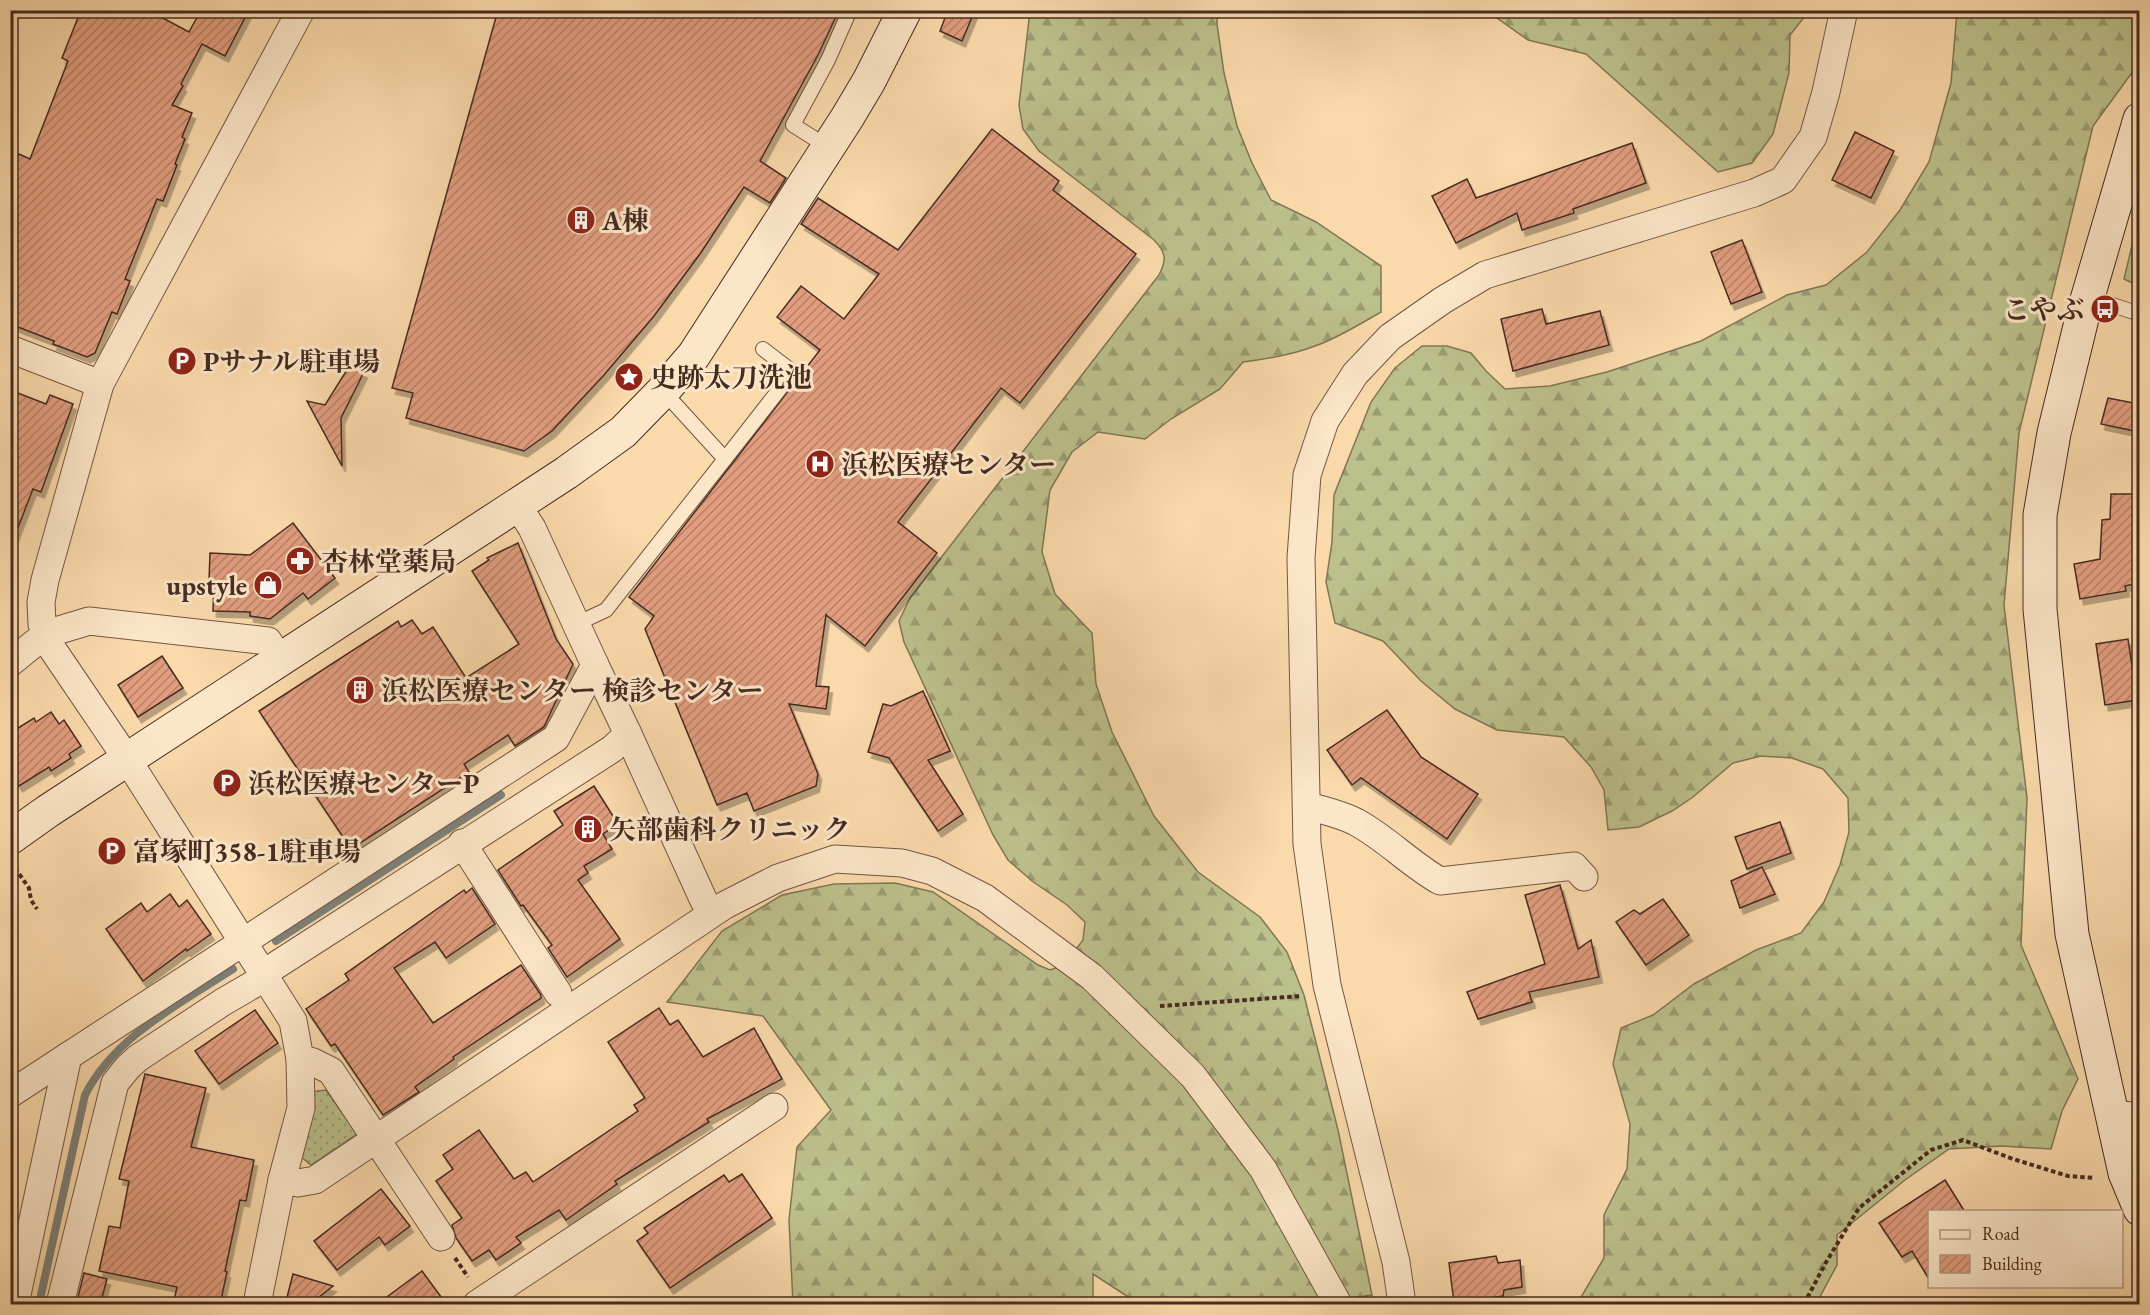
<svg xmlns="http://www.w3.org/2000/svg" width="2150" height="1315" font-family="'EB Garamond','Noto Serif JP',serif">
<style>
.grass{fill:url(#grass-dots);stroke:#817656;stroke-width:1.5}
.forest{fill:url(#forest-firs);stroke:#817656;stroke-width:1.5}
.park{fill:url(#park-crowns);stroke:#817656;stroke-width:1.5}
.lines{fill:none;stroke-linecap:round;stroke-linejoin:round}
.stream{stroke:#7c8078;stroke-width:8}
.building{fill:url(#building-hatch);stroke:#462b21;stroke-width:1.5;filter:url(#shadow)}
.lane-casing{stroke:#735644;stroke-width:16}
.street-casing{stroke:#735644;stroke-width:29}
.secondary-casing{stroke:#462b21;stroke-width:35}
.path{stroke:#462b21;stroke-width:4;stroke-dasharray:4.5 3;stroke-linecap:butt}
.lane{stroke:#fce6c8;stroke-width:14}
.street{stroke:#fce6c8;stroke-width:27}
.secondary{stroke:#fce6c8;stroke-width:33}
.labels{text-anchor:middle;dominant-baseline:central;stroke-width:6;stroke-linejoin:round;paint-order:stroke}
.poi-label{font-size:27px;font-weight:bold;fill:#462b21;stroke:#fce6c8;text-anchor:start}
</style>
<defs>
<pattern id="grass-dots" width="8" height="8" patternUnits="userSpaceOnUse" patternTransform="scale(1.5)"><rect width="8" height="8" fill="#bcc08b"/><path d="M2 2h.1M6 6h.1" fill="none" stroke="#9b9c71" stroke-width="1.8" stroke-linecap="round"/></pattern>
<pattern id="forest-firs" width="22" height="20" patternUnits="userSpaceOnUse" patternTransform="scale(1.5)"><rect width="22" height="20" fill="#bcc08b"/><path d="M5 1l3.5 6h-7zM16 11l3.5 6h-7z" fill="#9b9c71"/></pattern>
<pattern id="park-crowns" width="20" height="18" patternUnits="userSpaceOnUse" patternTransform="scale(1.5)"><rect width="20" height="18" fill="#bcc08b"/><path d="M2 6a3 3 0 1 1 6 0M12 15a3 3 0 1 1 6 0" fill="none" stroke="#9b9c71"/></pattern>
<pattern id="building-hatch" width="6" height="6" patternUnits="userSpaceOnUse" patternTransform="scale(1.5)"><rect width="6" height="6" fill="#e19d7e"/><path d="M-1 1l2-2M0 6l6-6M5 7l2-2" fill="none" stroke="#b88067"/></pattern>
<filter id="shadow"><feDropShadow dx="3.5" dy="6" stdDeviation="0" flood-color="#0004"/></filter>
</defs>
<rect width="100%" height="100%" fill="#fad9ab"/>
<filter id="stains"><feTurbulence type="fractalNoise" baseFrequency=".00333" numOctaves="4"/><feColorMatrix values="0 0 0 0 .2 0 0 0 0 .09 0 0 0 0 .02 0 0 0 .5 -.17"/></filter>
<radialGradient id="worn" r=".72"><stop offset=".6" stop-color="#630" stop-opacity="0"/><stop offset="1" stop-color="#630" stop-opacity=".3"/></radialGradient>
<path class="grass" d="M326,1090L357,1134L311,1165L300,1156L311,1092Z"/>
<g class="forest">
<path d="M1030,11H1217V24L1224,73L1237,126L1252,163L1271,200L1316,222L1381,266V312C1360,324 1338,338 1315,346C1292,355 1267,359 1243,362L1220,389L1171,419L1145,439L1098,432L1072,452L1050,490L1042,552L1055,594L1092,633L1096,684L1112,732L1154,816L1198,872L1260,917L1287,952L1304,995L1338,1130L1372,1295L1309,1304H1139L1093,1274V1304H793L789,1220L797,1147L831,1110L763,1016L667,1002L722,931L782,895L834,884L895,883L933,892L1038,965L1050,970L1064,965L1083,940L1085,922L1067,905L1032,881L1008,860L993,835L904,642L899,621L910,598L1159,275C1167,260 1166,252 1154,240L1039,151L1023,129L1019,105Z"/>
<path d="M1487,11H1809L1790,35L1789,73L1773,134L1752,163L1718,172L1586,54L1528,40Z"/>
<path d="M1957,11H2139V63L2093,126L2019,433L2004,605L2027,798L2021,945L2078,1079L2062,1111L2051,1149L2002,1146L1949,1149L1905,1180L1837,1235V1265L1816,1304H1577L1604,1258V1215L1627,1169L1630,1124L1613,1064L1621,1028L1653,1015L1694,984L1756,950L1801,933L1824,902L1840,865L1849,832L1848,798L1823,769L1792,758L1761,756L1733,763L1693,797L1672,811L1639,827L1608,830L1604,790L1591,767L1564,737L1497,730L1455,709L1421,681L1383,641L1335,623L1326,582L1332,542L1334,495L1371,402L1395,368L1422,346H1447L1471,353L1486,371L1505,389L1550,386L1607,372L1701,341L1787,295L1826,285L1867,252L1900,210L1929,162L1951,83Z"/>
</g>
<path class="park" d="M2139,216L2140,285L2139,286L2124,279Z"/>
<g class="lines">
<g class="stream">
<path d="M276,941L501,795"/>
<path d="M39,1304L85,1095C115,1036 180,1004 233,969"/>
</g>
</g>
<g class="building">
<path d="M81,10H148L189,32L201,10H249L225,56L202,44L181,84L183,86L172,105L192,113L182,137L185,139L175,164L177,165L163,201L157,199L125,279L130,281L117,314L112,312L95,353L87,357L53,344L54,341L10,324V176L19,154L30,159L68,61L62,58Z"/>
<path d="M498,10H839L818,55L760,161L786,178L770,203L744,187L700,254L654,316L604,375L552,431L524,451L406,418L413,393L392,388Z"/>
<path d="M948,10H975L962,41L940,31Z"/>
<path d="M992,129L1059,181L1053,190L1136,254L1020,403L1001,388L898,522L937,553L865,646L826,615L816,686L829,687L826,709L789,704L818,774L816,786L754,811L747,793L717,805L645,629L654,616L629,597L820,350L777,317L801,286L844,319L879,274L801,224L818,198L898,250Z"/>
<path d="M1855,132L1894,151L1871,198L1832,180Z"/>
<path d="M1632,143L1646,183L1573,209L1574,213L1522,230L1517,213L1456,243L1432,196L1467,179L1476,198Z"/>
<path d="M1742,240L1762,292L1731,304L1711,252Z"/>
<path d="M1542,309L1546,324L1600,311L1609,345L1513,371L1501,319Z"/>
<path d="M350,365L364,372L341,418L342,466L307,401L325,405Z"/>
<path d="M10,390L46,404L50,395L73,404L41,492L33,489L12,543Z"/>
<path d="M2108,398L2139,404V432L2101,424Z"/>
<path d="M2111,494H2139V583L2125,586L2126,591L2080,599L2074,564L2100,559L2102,520L2110,519Z"/>
<path d="M293,523L335,578L308,599L303,593L270,619L250,616V612L213,611L214,581H209L210,553L250,555Z"/>
<path d="M518,543L556,639L573,664L544,727L515,746L508,735L464,764L469,772L351,849L259,711L398,621L401,627L412,620L422,634L433,627L466,678L519,644L472,571L489,560L487,558Z"/>
<path d="M2128,639L2137,700L2105,705L2096,644Z"/>
<path d="M162,656L183,688L138,717L118,685Z"/>
<path d="M923,691L950,751L928,760L963,814L938,831L889,758L868,752L883,704L891,706Z"/>
<path d="M1387,710L1421,757L1478,794L1447,839L1361,778L1352,785L1327,750Z"/>
<path d="M51,712L59,724L64,720L81,746L69,754L71,758L51,771L49,767L19,786L10,773V733L34,718L36,722Z"/>
<path d="M594,786L618,824L603,834L612,849L584,866L588,873L578,880L620,939L567,977L548,948L552,945L523,905L521,906L498,870L563,825L554,811Z"/>
<path d="M1780,822L1791,853L1747,869L1735,837Z"/>
<path d="M1762,867L1775,894L1740,908L1731,881Z"/>
<path d="M1560,885L1578,949L1591,940L1599,977L1529,992L1532,1002L1478,1019L1467,992L1545,964L1525,895Z"/>
<path d="M472,888L495,924L446,958L435,942L394,968L433,1023L521,965L541,995V998L453,1057L454,1059L415,1087L419,1092L383,1115L335,1044L331,1046L306,1009L349,980L345,974L464,890L466,893Z"/>
<path d="M170,894L179,907L187,900L211,934L187,951L186,949L143,981L106,929L141,903L147,912Z"/>
<path d="M1663,899L1689,935L1646,965L1616,922L1634,910L1640,914Z"/>
<path d="M659,1008L670,1025L678,1020L703,1057L754,1028L782,1079L707,1119L709,1122L615,1181L617,1184L566,1220L559,1210L516,1237L521,1243L496,1260L489,1250L472,1261L456,1238L452,1225L462,1218L436,1181L453,1169L443,1155L479,1130L514,1179L526,1172L533,1182L638,1111L634,1105L645,1098L608,1042Z"/>
<path d="M255,1010L278,1043L219,1084L195,1051Z"/>
<path d="M145,1074L206,1088L191,1147L254,1160L246,1201L240,1200L225,1271L227,1272L220,1305H173L177,1287L99,1271L109,1226L120,1228L129,1181L119,1179Z"/>
<path d="M742,1174L772,1218L670,1288L637,1241L648,1233L644,1228L724,1175L729,1182Z"/>
<path d="M1945,1180L1965,1212H1929V1279L1912,1251L1902,1257L1879,1223Z"/>
<path d="M381,1189L410,1226L385,1245L379,1237L337,1270L314,1241Z"/>
<path d="M1496,1256L1498,1263L1520,1260L1522,1287L1504,1290L1503,1296L1454,1303L1449,1263Z"/>
<path d="M422,1271L447,1305H376Z"/>
<path d="M84,1273L107,1279L100,1305H76Z"/>
<path d="M293,1274L333,1286L309,1305H285Z"/>
</g>
<g class="lines">
<g class="lane-casing">
<g id="lane">
<path d="M828,147L793,125L828,60L850,10"/>
<path d="M2088,297L2140,314"/>
<path d="M725,459L793,372L763,349"/>
<path d="M576,624L606,610L725,459L663,391"/>
</g>
</g>
<g class="street-casing">
<g id="street">
<path d="M301,10L100,384L45,580L41,602L42,624L49,644L127,759L293,1021L300,1059L313,1062L331,1071L441,1237"/>
<path d="M10,349L100,384"/>
<path d="M10,663L46,634L89,621L268,641L280,659"/>
<path d="M628,734L704,901"/>
<path d="M1307,806C1323,810 1340,814 1356,822C1386,838 1410,864 1440,881L1574,866L1584,877"/>
<path d="M462,843L558,993"/>
<path d="M264,973L612,749L628,734L595,665"/>
<path d="M10,1094L556,738L595,665L532,528L517,505"/>
<path d="M2113,1114L2140,1117"/>
<path d="M282,1180L301,1108L300,1059"/>
<path d="M15,1304L68,1056"/>
<path d="M60,1304L115,1083L128,1067L138,1058L223,1002L266,977"/>
<path d="M257,1304L282,1180L298,1183L315,1180L725,905L778,878L835,859L902,863L932,871L985,898L1092,977L1193,1076L1263,1169L1338,1304"/>
<path d="M477,1304L774,1107"/>
<path d="M1402,1304L1396,1262L1327,985L1307,844L1301,558L1307,475L1325,421L1355,374L1390,337L1443,300L1485,275L1754,193L1783,180L1813,137L1826,92L1844,10"/>
</g>
</g>
<g class="secondary-casing">
<g id="secondary">
<path d="M2140,119L2084,310L2054,433L2040,515V609L2072,934L2125,1173L2140,1209"/>
<path d="M10,838L48,811L566,473L623,432L663,391L694,355L847,118L869,81L905,10"/>
</g>
</g>
<g class="path">
<path d="M15,868L29,888L31,900L37,909"/>
<path d="M1160,1006L1302,996"/>
<path d="M455,1258L468,1277"/>
<path d="M1804,1304L1825,1264L1859,1208L1931,1150L1963,1140L2013,1159L2068,1176L2094,1178"/>
</g>
<use href="#lane" class="lane"/>
<use href="#street" class="street"/>
<use href="#secondary" class="secondary"/>
</g>
<defs>
<g id="building-disc" transform="scale(1.5)"><circle r="9.5" fill="#8f2418" stroke="#fce6c8"/><path d="M-4-6H4V6H1V3H-1V6H-4ZM-2.5-4.3h1.7v1.8h-1.7ZM.8-4.3h1.7v1.8H.8ZM-2.5-1h1.7V.8h-1.7ZM.8-1h1.7V.8H.8Z" fill="#fff"/></g>
<g id="bus-disc" transform="scale(1.5)"><circle r="9.5" fill="#8f2418" stroke="#fce6c8"/><path d="M-5-6H5V4H4V6H2V4H-2V6H-4V4H-5ZM-3.5-4V0h7V-4ZM-3.5 1.2v1.5H-2V1.2ZM2 1.2v1.5H3.5V1.2Z" fill="#fff"/></g>
<g id="parking-disc" transform="scale(1.5)"><circle r="9.5" fill="#8f2418" stroke="#fce6c8"/><path d="M-3.5-5.5H1a3.5 3.5 0 0 1 0 7H-1V5.5H-3.5ZM-1-3.4V-.6H.8a1.4 1.4 0 0 0 0-2.8Z" fill="#fff"/></g>
<g id="sight-disc" transform="scale(1.5)"><circle r="9.5" fill="#8f2418" stroke="#fce6c8"/><path d="M0-6L1.8-2.2L6-1.7L2.9 1.2L3.7 5.4L0 3.3L-3.7 5.4L-2.9 1.2L-6-1.7L-1.8-2.2Z" fill="#fff"/></g>
<g id="hospital-disc" transform="scale(1.5)"><circle r="9.5" fill="#8f2418" stroke="#fce6c8"/><path d="M-5-5h3v3.5h4V-5h3V5h-3V1.5h-4V5h-3Z" fill="#fff"/></g>
<g id="pharmacy-disc" transform="scale(1.5)"><circle r="9.5" fill="#8f2418" stroke="#fce6c8"/><path d="M-2-6h4v4h4v4h-4v4h-4v-4h-4v-4h4Z" fill="#fff"/></g>
<g id="shop-disc" transform="scale(1.5)"><circle r="9.5" fill="#8f2418" stroke="#fce6c8"/><path d="M-5-2.5h2.3a2.7 3.5 0 0 1 5.4 0H5L5.5 6h-11ZM-1.5-2.5h3a1.5 2.3 0 0 0-3 0Z" fill="#fff"/></g>
</defs>
<g fill-rule="evenodd">
<use href="#building-disc" x="581" y="220"/>
<use href="#bus-disc" x="2105" y="309"/>
<use href="#parking-disc" x="182" y="361"/>
<use href="#sight-disc" x="629" y="377"/>
<use href="#hospital-disc" x="820" y="464"/>
<use href="#pharmacy-disc" x="300" y="561"/>
<use href="#shop-disc" x="268" y="585"/>
<use href="#building-disc" x="360" y="690"/>
<use href="#parking-disc" x="227" y="783"/>
<use href="#building-disc" x="588" y="829"/>
<use href="#parking-disc" x="112" y="851"/>
</g>
<g class="labels">
<g class="poi-label">
<text x="602" y="220">A棟</text>
<text x="2084" y="309" text-anchor="end">こやぶ</text>
<text x="203" y="361">Pサナル駐車場</text>
<text x="650" y="377">史跡太刀洗池</text>
<text x="841" y="464">浜松医療センター</text>
<text x="321" y="561">杏林堂薬局</text>
<text x="247" y="585" text-anchor="end">upstyle</text>
<text x="381" y="690">浜松医療センター 検診センター</text>
<text x="248" y="783">浜松医療センターP</text>
<text x="609" y="829">矢部歯科クリニック</text>
<text x="133" y="851">富塚町358-1駐車場</text>
</g>
</g>
<rect width="2150" height="1315" fill="none" stroke="#fad9ab" stroke-width="36"/>
<rect x="12" y="12" width="2126" height="1291" fill="none" stroke="#462b21" stroke-width="3"/>
<rect x="18" y="18" width="2114" height="1279" fill="none" stroke="#462b21" stroke-width="1.5"/>
<rect x="1928" y="1210" width="195" height="78" fill="#fce6c8" stroke="#b39b85" stroke-width="1.5"/>
<rect x="1940" y="1230" width="30" height="9" fill="#fce6c8" stroke="#b39b85" stroke-width="1.5"/>
<text x="1982" y="1240" font-size="18" fill="#462b21">Road</text>
<rect x="1940" y="1255" width="30" height="18" fill="url(#building-hatch)" stroke="#b39b85" stroke-width="1.5"/>
<text x="1982" y="1270" font-size="18" fill="#462b21">Building</text>
<rect width="100%" height="100%" filter="url(#stains)"/>
<rect width="100%" height="100%" fill="url(#worn)"/>
</svg>
